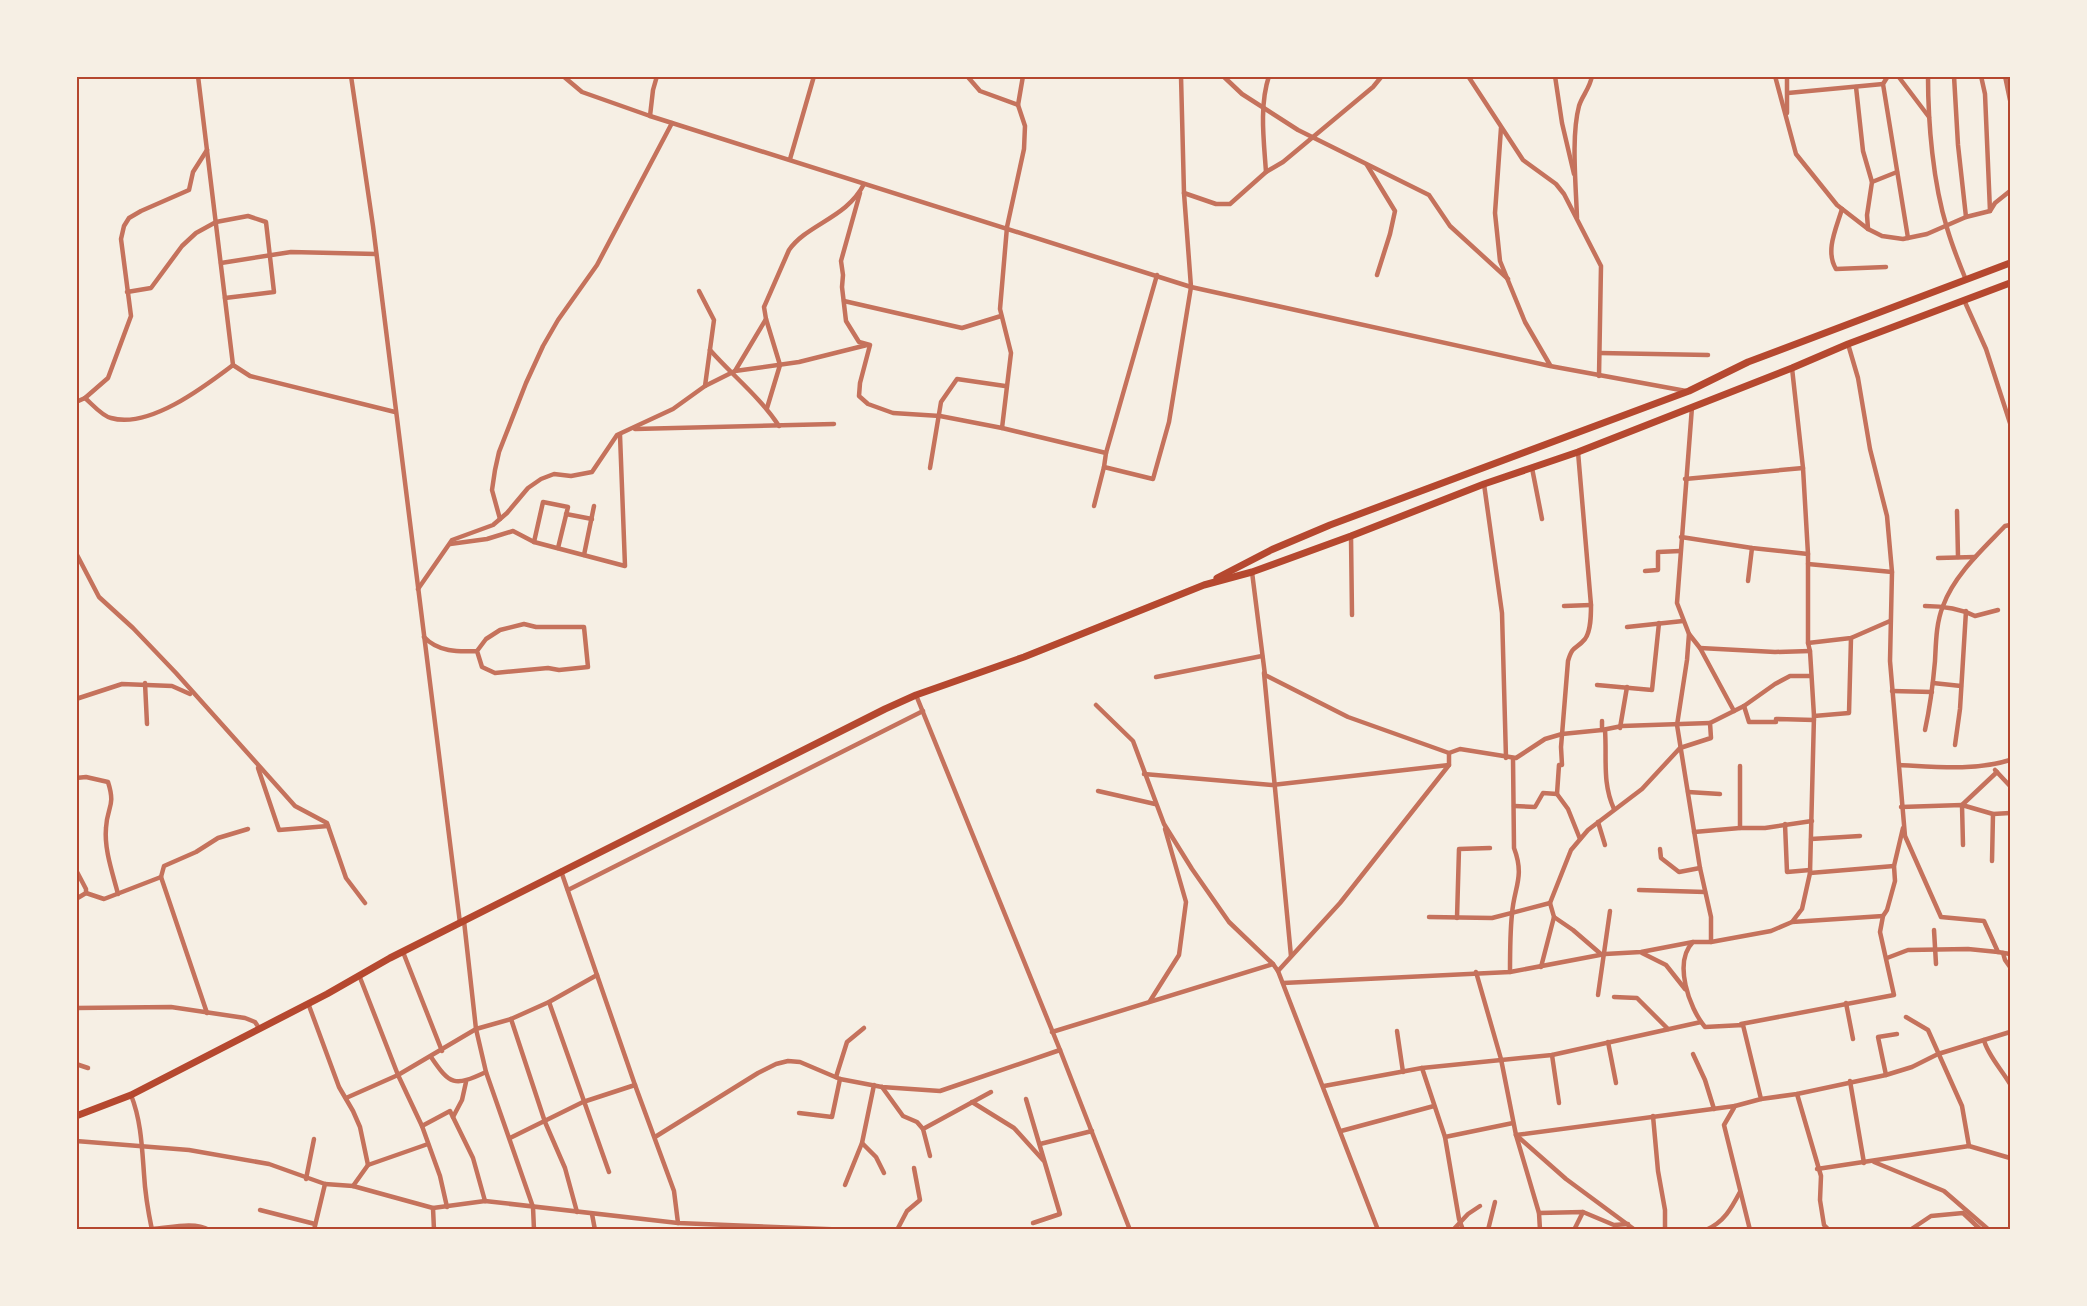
<svg xmlns="http://www.w3.org/2000/svg" width="2087" height="1306" font-family="Ubuntu,sans-serif">
<style>
.lines{fill:none;stroke-linecap:round;stroke-linejoin:round}
.minor{stroke:#c5725c;stroke-width:4.5}
.trunk{stroke:#b5482f;stroke-width:7}
.neatline{fill:none;stroke:#b5482f;stroke-width:2}
</style>
<rect width="100%" height="100%" fill="#f6efe4"/>
<g class="lines">
<g class="minor">
<path d="M198,76L233,365L250,376L395,412"/>
<path d="M351,76L373,226L460,923"/>
<path d="M563,76L582,92L650,116L1191,287L1550,366L1686,391"/>
<path d="M967,76L980,91L1018,105"/>
<path d="M1223,76L1242,94L1298,130L1429,195L1450,226L1508,279"/>
<path d="M1468,76L1523,160L1556,184L1564,194L1601,266L1599,376"/>
<path d="M1555,76L1562,123L1574,174"/>
<path d="M1775,76L1796,154L1837,205L1868,229L1882,236L1903,239L1927,234L1966,217L1990,211L1995,203L2010,191"/>
<path d="M1888,76L1883,84L1908,238"/>
<path d="M1898,76L1929,117"/>
<path d="M1928,76C1928,123 1933,183 1947,228C1952,245 1959,263 1966,280"/>
<path d="M1954,76L1958,145L1966,217"/>
<path d="M1981,76L1985,94L1990,211"/>
<path d="M2005,76L2010,100"/>
<path d="M1856,87L1863,151L1872,182L1867,215L1868,229"/>
<path d="M1788,93L1883,84"/>
<path d="M1787,113V76"/>
<path d="M650,116L653,90L657,76"/>
<path d="M1501,128L1495,213L1500,261L1525,322L1550,365"/>
<path d="M790,159L814,76"/>
<path d="M1367,165L1395,211L1390,234L1377,275"/>
<path d="M1266,172C1264,142 1259,106 1269,76"/>
<path d="M1872,182L1897,172"/>
<path d="M860,193L841,261L843,275L842,287L846,321L859,342L870,345L860,383L859,396L868,404L893,413L940,416L1002,428L1106,453"/>
<path d="M1184,193L1216,204H1230L1266,172L1283,162L1373,87L1382,76"/>
<path d="M1842,209C1836,229 1825,251 1836,269L1886,267"/>
<path d="M1577,218C1576,186 1571,136 1579,106C1582,96 1590,88 1592,76"/>
<path d="M221,263L291,252L376,254"/>
<path d="M699,291L714,320L705,386"/>
<path d="M127,292L151,288L182,246L196,233L216,222L248,216L266,222L274,292L225,298"/>
<path d="M1964,300L1986,349L2010,423"/>
<path d="M844,301L962,328L1001,316"/>
<path d="M766,319L780,365L767,408"/>
<path d="M1848,344L1858,378L1870,449L1887,516L1892,572L1890,661L1905,836L1941,917L1984,921L1998,952L2010,954"/>
<path d="M710,350C733,376 760,397 779,426"/>
<path d="M1600,353L1708,355"/>
<path d="M735,371L799,362L867,345"/>
<path d="M85,398L108,378L131,316L121,239L124,226L129,218L141,211L189,190L193,172L207,150"/>
<path d="M76,402L85,398C92,404 102,416 111,418C149,429 204,387 233,365"/>
<path d="M1692,407L1677,603L1689,634L1687,660L1677,725L1700,868L1711,917V942"/>
<path d="M1002,428L1011,353L1000,309L1007,227L1024,149L1025,126L1018,105L1023,76"/>
<path d="M635,429L834,424"/>
<path d="M1578,452L1591,605C1591,615 1591,631 1585,639C1576,650 1573,644 1568,661L1561,747L1562,765H1559L1557,794L1568,809L1580,839"/>
<path d="M1104,467L1153,479L1169,422L1191,287L1184,193L1181,76"/>
<path d="M930,468L941,402L957,379L1005,386"/>
<path d="M1532,468L1542,519"/>
<path d="M1685,479L1803,468"/>
<path d="M1484,484L1502,613L1506,758"/>
<path d="M1094,506L1104,467L1106,453L1157,275"/>
<path d="M1957,511L1958,557"/>
<path d="M566,514L592,519"/>
<path d="M500,519L492,490L495,470L499,452L526,383L543,346L558,320L597,265L672,123"/>
<path d="M1351,536L1352,615"/>
<path d="M1681,537L1752,548L1808,554"/>
<path d="M534,542L543,502L568,507L558,548"/>
<path d="M450,544L487,539L513,531L534,542L625,566L620,435"/>
<path d="M76,553L99,597L133,628L176,673L295,806L327,823L346,878L365,903"/>
<path d="M584,555L594,506"/>
<path d="M1938,558L1975,557"/>
<path d="M1808,564L1892,572"/>
<path d="M1645,571L1658,570V552L1680,551"/>
<path d="M1252,572L1265,675L1348,717L1449,753L1460,749L1516,758L1545,739L1562,734L1602,730L1622,726L1710,723"/>
<path d="M1748,581L1752,548"/>
<path d="M418,589L452,540L493,525L507,513L528,488L541,479L554,474L571,476L592,472L617,435L673,409L705,386L735,371L766,319L764,307L789,250C807,224 847,218 864,184"/>
<path d="M1564,606L1591,605"/>
<path d="M1925,606C1943,606 1959,608 1975,616L1998,610"/>
<path d="M1627,627L1683,621"/>
<path d="M1689,634L1700,648L1734,711"/>
<path d="M424,637C438,652 458,652 477,651L482,667L495,673L548,668L559,670L588,667L584,627H536L524,624L500,630L486,639L477,651"/>
<path d="M1808,643L1851,638L1890,621"/>
<path d="M1700,648L1775,652L1810,651"/>
<path d="M1264,673L1291,956"/>
<path d="M1156,677L1262,656"/>
<path d="M145,683L147,724"/>
<path d="M1933,683L1961,686"/>
<path d="M1597,685L1652,690L1659,623"/>
<path d="M1892,691L1932,692"/>
<path d="M916,695L1060,1050L1130,1230"/>
<path d="M76,699L122,684L172,686L190,694"/>
<path d="M1096,705L1133,741L1164,824L1192,869L1229,922L1273,964L1278,971L1378,1230"/>
<path d="M1744,706L1749,722H1776V719L1814,720"/>
<path d="M1814,716L1849,713L1851,638"/>
<path d="M1602,721V730"/>
<path d="M1620,728L1627,687"/>
<path d="M1605,730C1607,758 1602,783 1614,809"/>
<path d="M1925,730C1930,707 1933,684 1935,661C1936,643 1936,623 1943,606C1954,575 1983,549 2005,526L2010,525"/>
<path d="M1955,745L1960,709L1966,611"/>
<path d="M1900,765C1937,767 1975,771 2010,760"/>
<path d="M258,768L279,830L328,826"/>
<path d="M1995,770L2010,786"/>
<path d="M1144,774L1272,785L1449,765"/>
<path d="M76,778L86,777L108,782C116,807 107,806 106,828C104,850 113,874 118,894"/>
<path d="M1098,791L1155,804"/>
<path d="M1688,792L1720,794"/>
<path d="M1514,806L1535,807L1543,793L1557,794"/>
<path d="M1901,807L1962,805L1993,814L2010,813"/>
<path d="M1598,822L1605,845"/>
<path d="M1785,824L1787,872L1810,870"/>
<path d="M1740,828V766"/>
<path d="M1694,832L1740,828H1765L1812,821"/>
<path d="M1811,839L1860,836"/>
<path d="M1963,845L1962,805L1997,772"/>
<path d="M1660,849L1661,858L1679,872L1700,868"/>
<path d="M1992,861L1993,814"/>
<path d="M76,870L86,889V893L76,899"/>
<path d="M561,871L635,1085L674,1191L678,1223"/>
<path d="M1810,873L1894,866"/>
<path d="M161,877L207,1013"/>
<path d="M568,890L923,711"/>
<path d="M1639,890L1705,892"/>
<path d="M86,893L104,899L161,877L164,866L196,852L218,838L248,829"/>
<path d="M1429,917L1492,918L1550,903"/>
<path d="M1554,917L1573,930L1602,955"/>
<path d="M1457,918L1459,849L1490,848"/>
<path d="M464,921L476,1029L486,1072L533,1207L534,1230"/>
<path d="M1792,922L1883,916"/>
<path d="M1934,930L1936,964"/>
<path d="M403,952L442,1051"/>
<path d="M1642,953L1666,965L1685,989"/>
<path d="M2003,953L2005,960L2010,967"/>
<path d="M1887,958L1908,950L1968,949L1998,952"/>
<path d="M1541,967L1554,917L1550,903L1571,850L1588,830L1642,789L1680,748L1711,738L1710,723L1744,706L1775,684L1790,676H1811"/>
<path d="M1278,971L1340,903L1449,765V753"/>
<path d="M1476,972L1501,1059L1516,1135L1539,1213L1540,1230"/>
<path d="M1510,972C1510,952 1510,933 1512,914C1514,887 1525,877 1514,848L1513,758"/>
<path d="M359,975L398,1075L422,1126L440,1176L447,1207"/>
<path d="M1283,983L1510,972L1605,954L1641,952L1693,942"/>
<path d="M1598,995L1610,911"/>
<path d="M1614,997L1637,998L1668,1029"/>
<path d="M1150,1001L1179,955L1186,902L1165,829"/>
<path d="M549,1002L609,1172"/>
<path d="M308,1003L339,1087L353,1111L360,1127L368,1165"/>
<path d="M1846,1003L1853,1039"/>
<path d="M76,1008L171,1007L245,1018L255,1022L259,1028"/>
<path d="M1906,1017L1928,1030L1962,1106L1969,1146"/>
<path d="M511,1019L545,1122L565,1168L577,1212"/>
<path d="M1741,1024L1894,995L1880,932L1883,916L1887,910L1895,881L1894,866L1903,828"/>
<path d="M1397,1031L1403,1072"/>
<path d="M1052,1032L1273,964"/>
<path d="M1984,1040C1987,1054 2002,1070 2010,1084"/>
<path d="M1608,1042L1616,1083"/>
<path d="M1693,1054L1705,1080L1714,1109"/>
<path d="M1552,1055L1559,1103"/>
<path d="M431,1057C450,1085 454,1087 486,1072"/>
<path d="M76,1064L88,1068"/>
<path d="M1422,1068L1445,1137L1459,1219L1463,1230"/>
<path d="M1886,1075L1878,1037L1897,1034"/>
<path d="M836,1077L847,1042L864,1028"/>
<path d="M1850,1081L1864,1163"/>
<path d="M1324,1086L1422,1068L1552,1055L1701,1022"/>
<path d="M882,1087L903,1116L917,1122L923,1129"/>
<path d="M1797,1094L1821,1176L1820,1200L1824,1225L1829,1230"/>
<path d="M131,1095C141,1120 142,1147 144,1174C145,1192 148,1211 152,1230"/>
<path d="M346,1098L398,1075L476,1029L511,1019L549,1002L597,975"/>
<path d="M1026,1099L1060,1214L1033,1223"/>
<path d="M1761,1099L1797,1094L1886,1075L1912,1067L1938,1054L2010,1032"/>
<path d="M972,1102L1014,1128L1043,1160"/>
<path d="M799,1113L832,1117L840,1079"/>
<path d="M1653,1116L1658,1171L1665,1210V1230"/>
<path d="M453,1117L462,1100L466,1082"/>
<path d="M422,1126L450,1111L473,1158L485,1201"/>
<path d="M1341,1131L1434,1106"/>
<path d="M1516,1135L1735,1106"/>
<path d="M1516,1135L1566,1179L1635,1230"/>
<path d="M655,1137L758,1073L776,1064L788,1061L800,1062L840,1079L882,1087L940,1091L1060,1050"/>
<path d="M1445,1137L1513,1123"/>
<path d="M510,1138L583,1102L635,1085"/>
<path d="M76,1141L189,1150L269,1164L325,1184L353,1186L433,1208L485,1201L678,1223L851,1230"/>
<path d="M862,1143L876,1157L884,1173"/>
<path d="M1040,1144L1092,1131"/>
<path d="M930,1156L923,1129L991,1092"/>
<path d="M1874,1162L1944,1191L1989,1230"/>
<path d="M1817,1169L1969,1146L2010,1158"/>
<path d="M306,1179L314,1139"/>
<path d="M845,1185L862,1143L874,1085"/>
<path d="M353,1186L368,1165L428,1144"/>
<path d="M433,1208L434,1230"/>
<path d="M260,1210L315,1224"/>
<path d="M1539,1213L1583,1212L1614,1225L1628,1224"/>
<path d="M592,1214L595,1230"/>
<path d="M152,1229C169,1228 194,1221 209,1230"/>
<path d="M314,1230L325,1184"/>
<path d="M897,1230L907,1211L920,1200L914,1168"/>
<path d="M1453,1230L1468,1214L1480,1206"/>
<path d="M1488,1230L1495,1202"/>
<path d="M1574,1230L1583,1212"/>
<path d="M1706,1230C1724,1222 1731,1209 1740,1192"/>
<path d="M1750,1230L1724,1125L1735,1106L1761,1099L1743,1025L1705,1027C1689,1008 1673,962 1693,942H1711L1771,931L1792,922L1802,909L1810,873L1814,716L1810,651L1808,643V554L1803,468L1792,368"/>
<path d="M1910,1230L1931,1216L1963,1213L1981,1230"/>
</g>
<g class="trunk">
<path d="M1217,578L1271,550L1330,525L1689,391L1748,362L2010,263"/>
<path d="M76,1116L131,1095L327,994L390,958L885,709L916,695L1024,657L1204,585L1252,572L1351,536L1484,484L1578,452L1792,368L1848,344L2010,283"/>
</g>
</g>
<rect width="2087" height="1306" fill="none" stroke="#f6efe4" stroke-width="156"/>
<rect x="78" y="78" width="1931" height="1150" class="neatline"/>
</svg>
